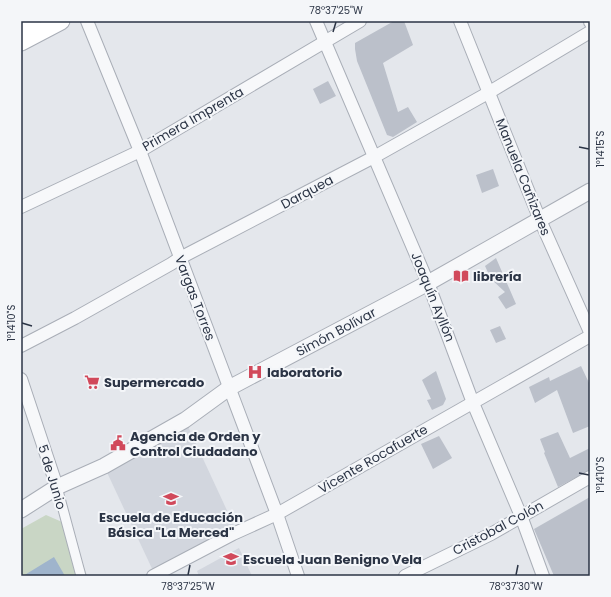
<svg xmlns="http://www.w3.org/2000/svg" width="611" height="597" font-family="Poppins,sans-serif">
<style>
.built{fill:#d2d6de}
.green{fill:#c9d6c5}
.water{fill:#9fb4cc}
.building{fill:#bbc0ca}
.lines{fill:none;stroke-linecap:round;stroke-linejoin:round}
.pedestrian-casing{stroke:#a9aeb7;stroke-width:11}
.minor-casing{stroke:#a9aeb7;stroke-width:14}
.tertiary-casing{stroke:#a9aeb7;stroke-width:17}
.secondary-casing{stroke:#a9aeb7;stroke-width:19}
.pedestrian{stroke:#f7f8fa;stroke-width:9}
.minor{stroke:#f7f8fa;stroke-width:12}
.tertiary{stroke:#f7f8fa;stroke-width:15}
.secondary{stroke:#fff;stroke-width:17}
.ticks{fill:none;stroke:#2b3445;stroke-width:1.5}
.labels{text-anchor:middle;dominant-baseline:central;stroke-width:4;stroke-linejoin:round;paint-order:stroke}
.street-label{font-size:13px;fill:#2b3445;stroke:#f4f6f9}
.poi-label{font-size:13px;font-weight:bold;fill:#2b3445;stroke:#f4f6f9;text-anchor:start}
.neatline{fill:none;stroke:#2b3445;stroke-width:1.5}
.ticks-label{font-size:10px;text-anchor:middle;fill:#2b3445}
</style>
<rect width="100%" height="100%" fill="#e4e7ec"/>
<g class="built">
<path d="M185,420L237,532L155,575L104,466Z"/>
<path d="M239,548L252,576H199L197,571Z"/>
</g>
<path class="green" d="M46,515L69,525L87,576H21V529Z"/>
<path class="water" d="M54,557L65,576H23Z"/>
<g class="building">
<path d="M394,21H404L413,45L383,63L398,112L408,107L417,122L393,137L387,135L357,61L355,49V43Z"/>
<path d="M328,81L336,96L320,104L313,89Z"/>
<path d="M493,169L499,186L482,193L476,175Z"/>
<path d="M496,258L516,304L506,309L498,297L505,292L491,279L485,266Z"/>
<path d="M500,326L506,339L496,343L490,330Z"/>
<path d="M581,366L590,385V426L573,433L557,390L535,403L529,387L549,377L550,381Z"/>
<path d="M436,371L446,399L443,405L432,410L427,400L431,399L422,380Z"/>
<path d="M558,432L570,458L590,448V470L558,487L544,453L545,452L540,439Z"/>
<path d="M439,436L452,458L433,469L421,444Z"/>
<path d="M590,497V576H554L534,529Z"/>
</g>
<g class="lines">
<g class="pedestrian-casing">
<path id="pedestrian" d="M57,487L81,576"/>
</g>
<g class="minor-casing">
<g id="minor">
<path d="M87,21L140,151L277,514L298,576"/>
<path d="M316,21L428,283L473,403L521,516L543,576"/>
<path d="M460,21L540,220L590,332"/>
<path d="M590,21V22"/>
<path d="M21,207L140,151L360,21"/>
<path d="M21,346L75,318L171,264L180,258L374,157L488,93L590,32"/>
<path d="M21,379L57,487"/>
<path d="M153,576L233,534L277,514L590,336"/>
<path d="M405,576L491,534L590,477"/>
</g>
</g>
<g class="tertiary-casing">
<path id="tertiary" d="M21,510L57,487L104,466L185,420L229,388L428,283L590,191"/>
</g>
<g class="secondary-casing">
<g id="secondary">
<path d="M21,27L32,21"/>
<path d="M21,42L61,21"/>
</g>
</g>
<use href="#pedestrian" class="pedestrian"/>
<use href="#minor" class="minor"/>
<use href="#tertiary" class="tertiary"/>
<use href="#secondary" class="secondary"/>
</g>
<path class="ticks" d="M333,32L336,22M579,147L589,149M22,323L32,326M579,473L589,475M188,575L190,565M516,575L518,565"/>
<defs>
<g id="library-bare" transform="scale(1.2)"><path d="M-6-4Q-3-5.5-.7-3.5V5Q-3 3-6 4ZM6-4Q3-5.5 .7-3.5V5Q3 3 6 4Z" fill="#d1495b" stroke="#f4f6f9" stroke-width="2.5" paint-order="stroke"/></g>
<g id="hospital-bare" transform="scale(1.2)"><path d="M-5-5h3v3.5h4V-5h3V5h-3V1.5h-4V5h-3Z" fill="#d1495b" stroke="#f4f6f9" stroke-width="2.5" paint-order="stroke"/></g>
<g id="supermarket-bare" transform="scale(1.2)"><path d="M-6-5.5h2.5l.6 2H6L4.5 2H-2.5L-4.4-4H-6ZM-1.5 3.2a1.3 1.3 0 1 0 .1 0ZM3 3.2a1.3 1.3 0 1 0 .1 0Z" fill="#d1495b" stroke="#f4f6f9" stroke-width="2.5" paint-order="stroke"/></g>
<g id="civic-bare" transform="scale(1.2)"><path d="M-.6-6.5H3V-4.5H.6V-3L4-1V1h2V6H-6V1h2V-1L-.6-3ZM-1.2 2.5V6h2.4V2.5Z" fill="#d1495b" stroke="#f4f6f9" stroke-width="2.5" paint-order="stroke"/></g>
<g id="school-bare" transform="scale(1.2)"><path d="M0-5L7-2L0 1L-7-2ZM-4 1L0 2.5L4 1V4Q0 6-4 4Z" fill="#d1495b" stroke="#f4f6f9" stroke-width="2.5" paint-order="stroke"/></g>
</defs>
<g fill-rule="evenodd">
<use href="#library-bare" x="461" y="276"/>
<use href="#hospital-bare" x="255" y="372"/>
<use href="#supermarket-bare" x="92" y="382"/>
<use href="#civic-bare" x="118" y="443"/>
<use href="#school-bare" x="171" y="499"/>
<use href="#school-bare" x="231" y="559"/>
</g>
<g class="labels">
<g class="street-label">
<text transform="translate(193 119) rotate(-30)">Primera Imprenta</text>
<text transform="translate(523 177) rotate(68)">Manuela Cañizares</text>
<text transform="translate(307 192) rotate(-28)">Darquea</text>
<text transform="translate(433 297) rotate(68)">Joaquín Ayllón</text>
<text transform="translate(195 298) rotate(69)">Vargas Torres</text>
<text transform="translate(336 332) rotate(-28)">Simón Bolívar</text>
<text transform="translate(373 459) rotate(-30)">Vicente Rocafuerte</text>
<text transform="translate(52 477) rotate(73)">5 de Junio</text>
<text transform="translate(498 528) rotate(-28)">Cristobal Colón</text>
</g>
<g class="poi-label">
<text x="473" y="276">librería</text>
<text x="267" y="372">laboratorio</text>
<text x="104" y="382">Supermercado</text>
<text x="130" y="436">Agencia de Orden y<tspan x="130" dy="15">Control Ciudadano</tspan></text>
<text x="171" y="517" text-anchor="middle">Escuela de Educación<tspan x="171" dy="15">Básica "La Merced"</tspan></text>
<text x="243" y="559">Escuela Juan Benigno Vela</text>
</g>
</g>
<rect width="611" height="597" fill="none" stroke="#f4f6f9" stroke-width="44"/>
<rect x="22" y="22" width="567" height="553" class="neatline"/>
<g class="ticks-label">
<text x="336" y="14">78°37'25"W</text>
<text transform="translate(600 149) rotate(-90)" y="4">1°14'15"S</text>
<text transform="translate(11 323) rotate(-90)" y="4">1°14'10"S</text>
<text transform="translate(600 475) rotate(-90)" y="4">1°14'10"S</text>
<text x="188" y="590">78°37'25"W</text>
<text x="516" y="590">78°37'30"W</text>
</g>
</svg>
